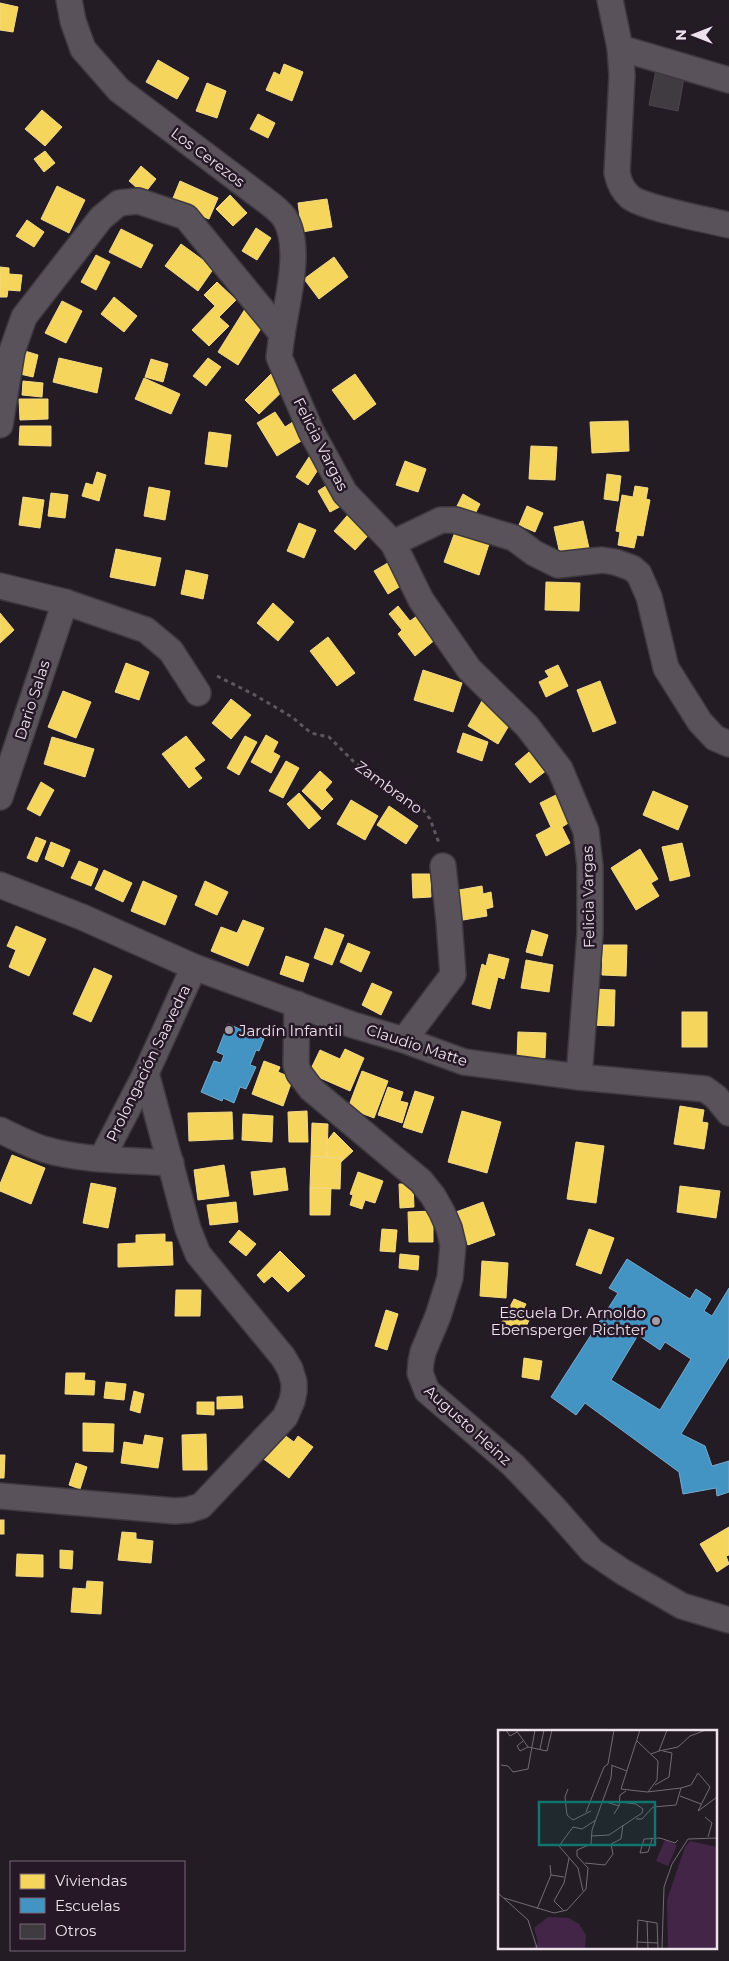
<svg xmlns="http://www.w3.org/2000/svg" width="729" height="1961" font-family="Montserrat,sans-serif">
<style>
.homes{fill:#f6d55c;stroke:#f3d987}
.schools{fill:#4393c3;stroke:#75abcf;fill-rule:evenodd}
.building{fill:#403b41;stroke:#4b454b}
.lines{fill:none;stroke-linecap:round;stroke-linejoin:round}
.street-casing{stroke:#3e393f;stroke-width:28}
.path{stroke:#5c575d;stroke-width:3;stroke-dasharray:4 4;stroke-linecap:butt}
.street{stroke:#59525a;stroke-width:25}
.poi-dot{fill:#a59da6;stroke:#261827;stroke-width:2}
.labels{text-anchor:middle;dominant-baseline:central;stroke-width:5;stroke-linejoin:round;paint-order:stroke}
.street-label{font-size:15px;fill:#ebe2ec;stroke:#261827}
.poi-label{font-size:15px;fill:#ebe2ec;stroke:#261827;text-anchor:start}
.inset-road{fill:none;stroke:#736b74;stroke-width:1}
.view{fill:#0f766e;fill-opacity:0.15;stroke:#0f766e;stroke-width:2.5}
.inset-edge{fill:none;stroke:#ebe2ec;stroke-width:2.5}
</style>
<rect width="100%" height="100%" fill="#231c24"/>
<g class="homes">
<path d="M0,3L18,7L13,32L0,30Z"/>
<path d="M158,60L189,78L177,99L146,82Z"/>
<path d="M284,64L303,72L292,101L266,90L274,72L280,75Z"/>
<path d="M207,83L226,91L217,118L196,111Z"/>
<path d="M42,110L62,127L45,146L25,129Z"/>
<path d="M258,114L275,123L268,138L250,129Z"/>
<path d="M45,151L55,163L44,172L34,159Z"/>
<path d="M141,166L156,179L144,194L129,181Z"/>
<path d="M180,181L218,198L209,219L171,203Z"/>
<path d="M57,186L85,200L69,233L41,219Z"/>
<path d="M230,195L247,213L233,226L216,209Z"/>
<path d="M327,199L332,227L302,232L298,203Z"/>
<path d="M27,220L44,232L34,247L16,236Z"/>
<path d="M256,228L271,238L257,260L242,251Z"/>
<path d="M121,229L153,245L141,268L109,252Z"/>
<path d="M181,244L214,268L198,291L165,266Z"/>
<path d="M96,255L110,262L96,290L81,282Z"/>
<path d="M334,257L348,277L319,299L304,279Z"/>
<path d="M0,267L9,268V274L22,275L20,291L8,290L7,297H0Z"/>
<path d="M217,282L236,300L219,317L229,326L209,346L192,330L215,306L204,295Z"/>
<path d="M114,297L137,316L124,332L101,314Z"/>
<path d="M62,301L82,311L66,343L45,333Z"/>
<path d="M245,309L265,322L238,365L218,352Z"/>
<path d="M25,351L38,355L33,377L20,374Z"/>
<path d="M59,358L102,368L97,393L53,382Z"/>
<path d="M208,358L221,367L206,386L193,376Z"/>
<path d="M151,359L168,364L163,382L145,377Z"/>
<path d="M275,370L290,384L259,414L245,400Z"/>
<path d="M355,374L376,404L354,420L332,390Z"/>
<path d="M144,378L180,394L171,414L135,399Z"/>
<path d="M23,381L43,383L42,397L22,395Z"/>
<path d="M19,399H48V419L20,420Z"/>
<path d="M275,412L285,427L299,418L309,436L277,456L257,423Z"/>
<path d="M628,421L629,451L592,453L590,422Z"/>
<path d="M20,426H51V446L19,445Z"/>
<path d="M209,432L231,435L227,467L205,464Z"/>
<path d="M531,446L557,447L555,480L529,479Z"/>
<path d="M311,454L323,462L308,485L296,477Z"/>
<path d="M405,461L426,469L418,492L396,485Z"/>
<path d="M97,472L106,475L99,501L82,496L86,483L93,485Z"/>
<path d="M607,474L621,476L618,501L604,499Z"/>
<path d="M332,482L345,504L330,512L318,491Z"/>
<path d="M635,486L648,488L646,499L650,500L643,536L637,535L634,548L618,545L620,532L616,531L622,495L633,497Z"/>
<path d="M149,487L170,491L165,520L144,516Z"/>
<path d="M51,493L68,495L65,518L48,516Z"/>
<path d="M463,494L480,504L474,516L457,506Z"/>
<path d="M23,497L44,500L40,528L19,525Z"/>
<path d="M527,506L543,513L535,532L519,525Z"/>
<path d="M352,510L374,529L355,550L334,531Z"/>
<path d="M583,521L589,548L560,554L554,527Z"/>
<path d="M299,523L316,530L304,558L287,551Z"/>
<path d="M455,532L489,544L479,575L444,562Z"/>
<path d="M116,549L161,558L155,586L110,577Z"/>
<path d="M393,560L407,582L388,594L374,571Z"/>
<path d="M186,570L208,575L203,599L181,594Z"/>
<path d="M546,582L580,583L579,611L545,610Z"/>
<path d="M273,603L294,622L278,641L257,623Z"/>
<path d="M398,606L410,621L417,616L436,639L415,656L398,634L402,630L389,614Z"/>
<path d="M0,613L14,630L0,643Z"/>
<path d="M328,637L355,673L337,686L310,651Z"/>
<path d="M126,663L149,672L139,700L115,692Z"/>
<path d="M558,665L568,686L546,697L539,682L549,677L545,671Z"/>
<path d="M423,670L462,683L453,712L414,700Z"/>
<path d="M600,681L616,723L593,732L577,690Z"/>
<path d="M63,691L91,702L76,738L48,727Z"/>
<path d="M231,699L251,715L231,739L212,723Z"/>
<path d="M483,699L514,717L498,744L468,726Z"/>
<path d="M463,733L488,742L482,761L457,752Z"/>
<path d="M266,735L278,742L273,752L280,756L271,773L251,762Z"/>
<path d="M186,736L205,760L194,768L202,778L189,788L162,754Z"/>
<path d="M245,736L257,742L239,775L227,768Z"/>
<path d="M52,737L94,749L85,777L44,764Z"/>
<path d="M535,747L551,767L530,783L515,764Z"/>
<path d="M286,761L299,768L283,798L269,791Z"/>
<path d="M320,771L332,782L325,790L333,799L322,810L302,791Z"/>
<path d="M41,782L54,790L40,816L27,809Z"/>
<path d="M653,791L688,806L678,830L643,815Z"/>
<path d="M299,793L321,818L309,829L287,804Z"/>
<path d="M556,795L570,822L562,827L570,843L546,856L536,835L551,827L540,803Z"/>
<path d="M351,800L378,816L365,840L337,824Z"/>
<path d="M389,806L418,826L406,844L377,825Z"/>
<path d="M36,837L46,841L37,862L27,858Z"/>
<path d="M51,842L70,850L63,867L45,859Z"/>
<path d="M682,843L690,876L670,881L662,847Z"/>
<path d="M640,849L658,879L651,883L659,896L636,910L611,868Z"/>
<path d="M79,861L98,869L91,886L71,878Z"/>
<path d="M104,870L132,883L123,902L95,889Z"/>
<path d="M412,874H430L431,897L413,898Z"/>
<path d="M143,881L177,896L165,925L131,911Z"/>
<path d="M205,881L228,892L217,915L195,905Z"/>
<path d="M482,886L483,894L491,892L493,907L486,909L487,916L463,920L459,890Z"/>
<path d="M243,920L264,928L248,966L211,951L221,927L237,933Z"/>
<path d="M16,926L46,939L29,976L9,967L16,950L7,946Z"/>
<path d="M325,928L344,935L332,965L314,958Z"/>
<path d="M532,930L548,935L542,956L526,952Z"/>
<path d="M348,943L370,952L361,972L340,962Z"/>
<path d="M603,945H627L626,976L602,975Z"/>
<path d="M489,954L509,959L504,979L498,977L490,1009L472,1004L482,964L486,966Z"/>
<path d="M286,956L309,964L303,982L280,974Z"/>
<path d="M526,960L553,965L549,992L521,988Z"/>
<path d="M94,968L112,976L91,1022L73,1014Z"/>
<path d="M372,983L392,992L381,1015L362,1005Z"/>
<path d="M592,989L615,990L614,1026L591,1025Z"/>
<rect x="682" y="1012" width="25" height="35"/>
<path d="M518,1032L546,1033L545,1058H517Z"/>
<path d="M345,1049L364,1058L350,1091L309,1073L320,1050L340,1059Z"/>
<path d="M264,1061L280,1067L278,1072L293,1078L283,1106L252,1094Z"/>
<path d="M362,1071L388,1081L374,1118L348,1108Z"/>
<path d="M388,1087L403,1092L400,1101L408,1103L402,1123L378,1115Z"/>
<path d="M415,1091L434,1097L422,1133L403,1127Z"/>
<path d="M680,1106L704,1110L702,1122L708,1123L704,1149L674,1144Z"/>
<path d="M307,1111L308,1142H289L288,1112Z"/>
<path d="M462,1111L501,1122L487,1173L448,1162Z"/>
<path d="M232,1112L233,1139L189,1141L188,1113Z"/>
<path d="M243,1114L273,1116L272,1142L242,1140Z"/>
<path d="M312,1123L328,1124L327,1157H311Z"/>
<path d="M334,1132L353,1151L341,1162V1158L327,1157V1141Z"/>
<path d="M576,1142L604,1146L596,1203L567,1199Z"/>
<path d="M12,1155L45,1168L31,1204L0,1191V1184Z"/>
<path d="M311,1157L341,1158L340,1189L310,1188Z"/>
<path d="M224,1165L229,1196L198,1200L194,1170Z"/>
<path d="M285,1168L288,1190L254,1195L251,1172Z"/>
<path d="M358,1172L383,1181L375,1203L365,1200L362,1209L350,1205L353,1195L350,1194Z"/>
<path d="M91,1183L116,1188L108,1228L83,1223Z"/>
<path d="M399,1184H413L414,1207L400,1208Z"/>
<path d="M680,1186L720,1191L716,1218L677,1212Z"/>
<path d="M310,1188H331L330,1215H310Z"/>
<path d="M236,1202L238,1222L210,1225L207,1205Z"/>
<path d="M483,1202L495,1235L468,1245L456,1212Z"/>
<path d="M433,1211V1242H409L408,1212Z"/>
<path d="M382,1229L397,1230L395,1252L380,1251Z"/>
<path d="M589,1229L614,1238L601,1274L576,1265Z"/>
<path d="M239,1230L256,1244L246,1256L229,1242Z"/>
<path d="M165,1234V1242H172L173,1265L118,1267V1244L136,1243V1235Z"/>
<path d="M280,1251L305,1276L288,1292L272,1276L264,1283L257,1275Z"/>
<path d="M400,1254L419,1256L418,1270L399,1268Z"/>
<path d="M482,1261L508,1263L506,1298L480,1296Z"/>
<path d="M176,1290H201L200,1316H175Z"/>
<path d="M514,1299L526,1304L523,1310L532,1314L522,1335L501,1324Z"/>
<path d="M386,1310L398,1314L387,1350L375,1346Z"/>
<path d="M524,1358L542,1361L539,1380L522,1377Z"/>
<path d="M66,1373H85L84,1380L95,1381L94,1395L65,1394Z"/>
<path d="M106,1382L126,1384L124,1400L104,1398Z"/>
<path d="M134,1391L144,1394L140,1413L130,1410Z"/>
<path d="M242,1396L243,1408L217,1409V1397Z"/>
<path d="M197,1402H214V1415L197,1414Z"/>
<path d="M83,1423L114,1424L113,1452L83,1451Z"/>
<path d="M280,1432L294,1442L298,1436L313,1447L289,1478L261,1457Z"/>
<path d="M206,1434L207,1470H183L182,1435Z"/>
<path d="M145,1435L163,1438L158,1468L121,1463L124,1442L143,1445Z"/>
<path d="M0,1455H5L4,1478H0Z"/>
<path d="M76,1463L87,1467L80,1489L69,1485Z"/>
<rect x="0" y="1520" width="4" height="14"/>
<path d="M729,1527V1555L726,1556L729,1564L717,1572L700,1544Z"/>
<path d="M122,1532L136,1533V1539L153,1541L151,1563L118,1560Z"/>
<path d="M60,1550L73,1551L72,1569L60,1568Z"/>
<path d="M17,1554L43,1555V1577L16,1576Z"/>
<path d="M87,1581L103,1582L101,1614L71,1612L73,1588L86,1589Z"/>
</g>
<g class="schools">
<path d="M228,1024L264,1039L259,1051L256,1050L250,1065L256,1067L246,1089L240,1087L234,1103L223,1098L222,1101L201,1092L214,1061L221,1063L224,1055L217,1052Z"/>
<path d="M627,1259L690,1299L696,1289L711,1299L704,1311L712,1316L729,1288V1357L681,1434L705,1446L712,1466L729,1461V1492L717,1496L716,1488L683,1494L679,1472L585,1403L576,1415L551,1397L618,1293L609,1288ZM638,1335L660,1350L665,1342L691,1359L660,1410L611,1380Z"/>
</g>
<path class="building" d="M656,70L684,78L678,111L649,105Z"/>
<g class="lines">
<g class="street-casing">
<g id="street">
<path d="M69,0L73,21L83,49L119,90L261,197C269,203 278,209 284,217C303,246 287,300 282,334"/>
<path d="M610,0L620,48L622,75L617,173C619,183 622,190 630,197C644,208 708,220 729,225"/>
<path d="M620,48L729,80"/>
<path d="M0,425L12,351L24,317L101,218L119,203L138,201L186,217L282,334L279,357L311,431L345,493L393,543L421,600L469,669L527,726L560,769L586,831L590,866V933L579,1077"/>
<path d="M393,543L441,520H455L514,538L534,553L558,565L602,560L615,562L632,568L639,574L649,597L666,668L700,722L715,738L729,744"/>
<path d="M0,586L65,602L146,630L171,651L198,693"/>
<path d="M0,797L65,602"/>
<path d="M0,885L82,917L194,967L353,1025L404,1040L464,1062L579,1077L705,1089L716,1097L729,1113"/>
<path d="M297,1004L296,1065L299,1073L311,1089L421,1181L433,1196L442,1212L449,1228L453,1245L450,1278L438,1316L423,1352L421,1362L420,1373L427,1391L513,1465L555,1509L592,1551L623,1572L682,1606L729,1620"/>
<path d="M404,1040L453,975L449,921L443,866"/>
<path d="M0,1130C14,1137 28,1144 43,1149C83,1161 129,1160 171,1163"/>
<path d="M102,1158L146,1073L194,967"/>
<path d="M0,1496L175,1511L188,1510L201,1506L285,1417L292,1401L294,1391V1382L290,1369L283,1357L198,1254L188,1229L146,1073"/>
</g>
</g>
<path class="path" d="M217,676L253,694L292,717L311,733L329,737L355,763L412,800L422,808L430,819L439,843"/>
<use href="#street" class="street"/>
</g>
<g class="poi-dot">
<circle cx="229" cy="1030" r="5"/>
<circle cx="656" cy="1321" r="5"/>
</g>
<g class="labels">
<g class="street-label">
<text transform="translate(208 157) rotate(37)">Los Cerezos</text>
<text transform="translate(321 444) rotate(63)">Felicia Vargas</text>
<text transform="translate(32 700) rotate(-72)">Dario Salas</text>
<text transform="translate(389 787) rotate(36)">Zambrano</text>
<text transform="translate(588 897) rotate(-91)">Felicia Vargas</text>
<text transform="translate(417 1045) rotate(18)">Claudio Matte</text>
<text transform="translate(148 1063) rotate(-64)">Prolongación Saavedra</text>
<text transform="translate(468 1425) rotate(42)">Augusto Heinz</text>
</g>
<g class="poi-label">
<text x="239" y="1030">Jardín Infantil</text>
<text x="646" y="1312" text-anchor="end">Escuela Dr. Arnoldo<tspan x="646" dy="17">Ebensperger Richter</tspan></text>
</g>
</g>
<g transform="translate(498 1730)">
<rect width="219" height="219" fill="#231c24"/>
<path d="M167,110L179,115L170,136L158,131ZM192,111L219,117V218H170L169,170L187,117ZM50,187L71,188L81,194L88,205L87,218H35L40,212L36,198Z" fill="#432647"/>
<path class="inset-road" d="M8,0L12,6L19,2M18,0L30,17L49,21L54,0M142,0L123,59L149,62L183,58L193,55L200,43L212,57L200,81L219,67M25,11L19,16L22,21L30,17M139,11L160,31L159,50L150,62M42,19L46,0M161,21L180,17L192,6L208,0M153,24L161,21L169,0M3,35L10,36L15,42L30,39L37,0M113,35L129,41M157,55L171,47L174,23L165,21M70,59L67,67L69,85L75,90L93,81M182,66L203,74M105,71L121,76M88,82L106,37L110,34L116,0M116,84L121,76L122,65L128,61M207,87L214,93L210,107M138,89H144L155,77L178,75L183,58M93,106L111,105L144,83L145,79L138,74L122,72M154,109L150,122L142,123L146,109L162,108L177,113L180,110M87,133L107,135L115,124L113,114L123,109L125,95M52,135L53,145L66,147M85,161L80,138L61,116L75,97L84,99L98,90M0,163L30,190L39,218M6,168L56,183L69,180L88,159L90,138L79,126V120L93,114L94,100L113,48L114,36M39,179L53,145M66,181L56,171L66,153L71,128M149,191L150,218M139,212L160,213M139,218L140,190L159,193L160,218M164,218L166,157L174,134L190,109L219,108"/>
<path class="view" d="M41,72H157V115H41Z"/>
<rect width="219" height="219" class="inset-edge"/>
</g>
<rect x="10" y="1861" width="175" height="90" fill="#261827" stroke="#756976"/>
<rect x="20" y="1874" width="25" height="15" fill="#f6d55c" stroke="#756976"/>
<text x="55" y="1886" font-size="15" fill="#ebe2ec">Viviendas</text>
<rect x="20" y="1898" width="25" height="15" fill="#4393c3" stroke="#756976"/>
<text x="55" y="1911" font-size="15" fill="#ebe2ec">Escuelas</text>
<rect x="20" y="1924" width="25" height="15" fill="#403b41" stroke="#756976"/>
<text x="55" y="1936" font-size="15" fill="#ebe2ec">Otros</text>
<g transform="translate(694 35) rotate(270)" stroke="#261827" stroke-width="4" paint-order="stroke">
<path d="M0-4L9 19L0 12L-9 19Z" fill="#ebe2ec"/>
<text y="-8" font-size="14" font-weight="bold" text-anchor="middle" fill="#ebe2ec">N</text>
</g>
</svg>
